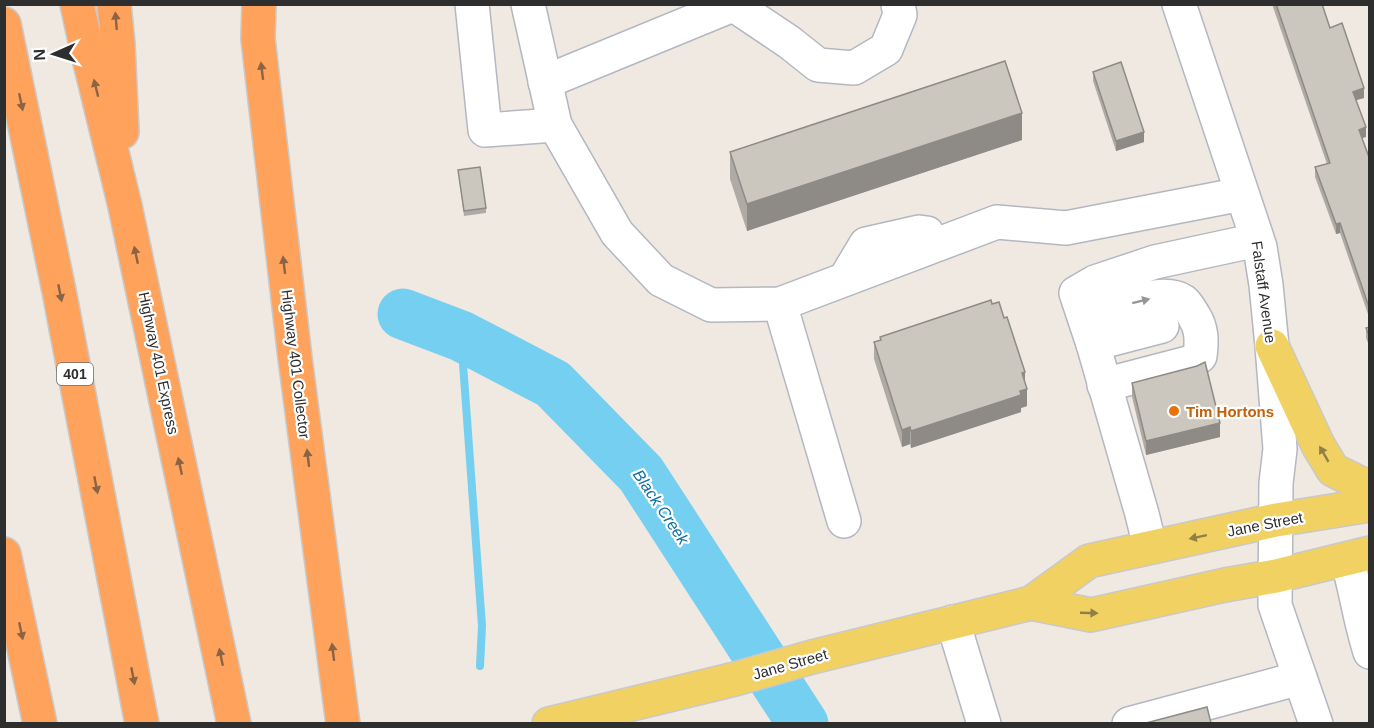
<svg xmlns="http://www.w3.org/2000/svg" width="1374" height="728" font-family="Helvetica,sans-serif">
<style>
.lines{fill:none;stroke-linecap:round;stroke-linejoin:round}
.stream{stroke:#75cff0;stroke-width:8}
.river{stroke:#75cff0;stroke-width:51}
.minor-casing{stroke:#b4b7c1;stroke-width:36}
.major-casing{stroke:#c9c9c9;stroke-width:36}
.highway-casing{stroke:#c9c9c9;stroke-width:36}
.minor{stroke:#fff;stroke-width:33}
.major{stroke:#f2d163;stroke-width:33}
.highway{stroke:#ffa35c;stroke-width:33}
.wall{fill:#afaba4}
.shaded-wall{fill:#8e8b86}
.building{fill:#cbc7bf;stroke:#8e8b86;stroke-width:1.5}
.oneway{fill:#8c6343}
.oneway2{fill:#969696}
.oneway3{fill:#908048}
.food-dot{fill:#e8710a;stroke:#fff;stroke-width:2}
.labels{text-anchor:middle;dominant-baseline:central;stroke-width:4.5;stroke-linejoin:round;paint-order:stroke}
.shield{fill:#fff;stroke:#6d6d6d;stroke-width:1.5}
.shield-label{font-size:14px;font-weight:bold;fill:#2e2e2e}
.street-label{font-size:15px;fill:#2e2e2e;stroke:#fff}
.food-label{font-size:15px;font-weight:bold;fill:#c56008;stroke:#fff;text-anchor:start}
.water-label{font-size:16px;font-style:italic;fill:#0d6fa3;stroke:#fff}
</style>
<rect width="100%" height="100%" fill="#efe9e1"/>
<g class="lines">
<path class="stream" d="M461,336L482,626L480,666"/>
<path class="river" d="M403,314L461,336L553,384L641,474L803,724"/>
<g class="minor-casing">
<g id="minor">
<path d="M472,4L485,130L555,125"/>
<path d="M528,4L555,125L617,233L661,280L711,305L780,304L997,222L1066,228L1242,194"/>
<path d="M1179,4L1260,247L1266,285L1272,346L1280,449L1276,483L1275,605L1316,724"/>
<path d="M734,5L789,42L818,65L854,68L886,49L900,15L898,4"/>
<path d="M545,82L735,4"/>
<path d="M845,279L866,244L919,232L927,233"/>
<path d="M780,304L844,521"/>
<path d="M1086,320C1109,311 1160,286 1183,301C1187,304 1191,311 1194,316C1202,329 1202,340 1200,356L1192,362L1104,385"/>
<path d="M1093,344L1162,326"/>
<path d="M1150,547L1142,514L1093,344L1076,293L1095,282L1155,262L1257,240"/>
<path d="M1347,559C1356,590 1360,621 1370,652"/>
<path d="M953,622L984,724"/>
<path d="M1129,724L1300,678"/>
</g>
</g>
<g class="major-casing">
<g id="major">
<path d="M1272,346L1318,445L1333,470L1370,488"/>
<path d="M1031,603L1091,615L1225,585L1276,576L1370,553"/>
<path d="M549,724L735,679L812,657L1031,603L1089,561L1276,520L1370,505"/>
</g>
</g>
<g class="highway-casing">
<g id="highway">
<path d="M77,4L87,50L125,206L234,724"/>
<path d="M114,4L118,44L122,132"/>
<path d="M259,4L258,39L295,358L343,724"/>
<path d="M4,24L59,291L142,724"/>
<path d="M4,554L40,724"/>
</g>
</g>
<use href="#minor" class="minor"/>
<use href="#major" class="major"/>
<use href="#highway" class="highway"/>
</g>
<g class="wall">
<path d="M1272,4H1322L1330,28L1364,98L1356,100L1366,137L1362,138L1370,160V320L1340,233L1336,234L1315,177V167L1327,164Z"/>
<path d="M1093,72L1144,142L1116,151L1093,81Z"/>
<path d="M1022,140L747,231L730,179V152Z"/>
<path d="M458,170L486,208V213L464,216Z"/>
<path d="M1370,327V348L1366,338V328Z"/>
<path d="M880,337L1025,383L1027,406L1021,408V412L911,448L910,444L902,447L874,359V342L880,340Z"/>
<path d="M1132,383L1220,437L1146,455L1132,397Z"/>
</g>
<g class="shaded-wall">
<path d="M1364,88V98L1353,101V92Z"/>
<path d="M1022,113V140L747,231V204Z"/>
<path d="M1366,127V137L1359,139V130Z"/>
<path d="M1144,132V142L1116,151V141Z"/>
<path d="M1340,223V233L1336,234V224Z"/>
<path d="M1025,372V389L1022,373Z"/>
<path d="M1027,389V406L1021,408V412L911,448V431Z"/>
<path d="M1220,423V437L1146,455V441Z"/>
<path d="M910,427V444L902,447V430Z"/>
</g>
<g class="building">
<path d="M1276,4H1322L1330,28L1342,23L1364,88L1353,92L1366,127L1359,130L1370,160V310L1340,223L1336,224L1315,167L1330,163Z"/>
<path d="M1005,61L1022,113L747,204L730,152Z"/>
<path d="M1121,62L1144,132L1116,141L1093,72Z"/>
<path d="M480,167L486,208L464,211L458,170Z"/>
<path d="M991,300L992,304L999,302L1004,318L1007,317L1025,372L1022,373L1027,389L1020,391L1021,395L911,431L910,427L902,430L874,342L881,340L880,337Z"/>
<path d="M1370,327V338L1366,328Z"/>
<path d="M1205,362L1220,423L1146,441L1132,383L1197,366Z"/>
<path d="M1207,707L1211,723H1146Z"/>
</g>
<defs><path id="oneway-solid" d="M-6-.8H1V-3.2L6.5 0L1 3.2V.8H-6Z" transform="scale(1.5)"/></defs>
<g class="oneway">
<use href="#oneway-solid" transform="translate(116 21) rotate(-95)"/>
<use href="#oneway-solid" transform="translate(262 71) rotate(-97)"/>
<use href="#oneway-solid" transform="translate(96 88) rotate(-104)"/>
<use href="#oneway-solid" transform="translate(21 102) rotate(78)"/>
<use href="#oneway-solid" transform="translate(136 255) rotate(-102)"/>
<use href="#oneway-solid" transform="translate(284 265) rotate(-97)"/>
<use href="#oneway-solid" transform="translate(60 293) rotate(79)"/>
<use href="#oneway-solid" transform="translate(308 458) rotate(-97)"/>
<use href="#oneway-solid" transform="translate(180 466) rotate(-102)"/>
<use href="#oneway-solid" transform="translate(96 485) rotate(79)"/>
<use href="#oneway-solid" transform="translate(21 631) rotate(78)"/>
<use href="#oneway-solid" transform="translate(333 652) rotate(-97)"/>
<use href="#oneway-solid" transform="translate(221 657) rotate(-102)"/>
<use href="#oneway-solid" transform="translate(133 676) rotate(79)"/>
</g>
<use class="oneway2" href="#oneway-solid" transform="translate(1141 301) rotate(-14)"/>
<g class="oneway3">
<use href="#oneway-solid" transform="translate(1324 454) rotate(-120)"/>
<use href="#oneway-solid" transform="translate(1198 537) rotate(168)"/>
<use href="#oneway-solid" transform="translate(1089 613) rotate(2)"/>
</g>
<circle class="food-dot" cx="1174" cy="411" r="6"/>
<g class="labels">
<rect class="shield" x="57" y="363" width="36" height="22" rx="4.5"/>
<g class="shield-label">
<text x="75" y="374">401</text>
</g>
<g class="street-label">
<text transform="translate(1264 292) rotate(82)">Falstaff Avenue</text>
<text transform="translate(159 363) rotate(78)">Highway 401 Express</text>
<text transform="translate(296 364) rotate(83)">Highway 401 Collector</text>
<text transform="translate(1265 524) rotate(-11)">Jane Street</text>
<text transform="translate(790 664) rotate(-16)">Jane Street</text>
</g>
<g class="food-label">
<text x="1186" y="411">Tim Hortons</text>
</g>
<g class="water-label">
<text transform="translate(661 507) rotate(56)">Black Creek</text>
</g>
</g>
<rect width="1374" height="728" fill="none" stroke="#2e2e2e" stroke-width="12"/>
<g transform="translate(54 54) rotate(267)" stroke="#ffffff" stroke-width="4.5" paint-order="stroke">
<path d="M0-4.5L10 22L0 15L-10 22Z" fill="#2e2e2e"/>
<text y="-9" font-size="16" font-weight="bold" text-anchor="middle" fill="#2e2e2e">N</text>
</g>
</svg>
